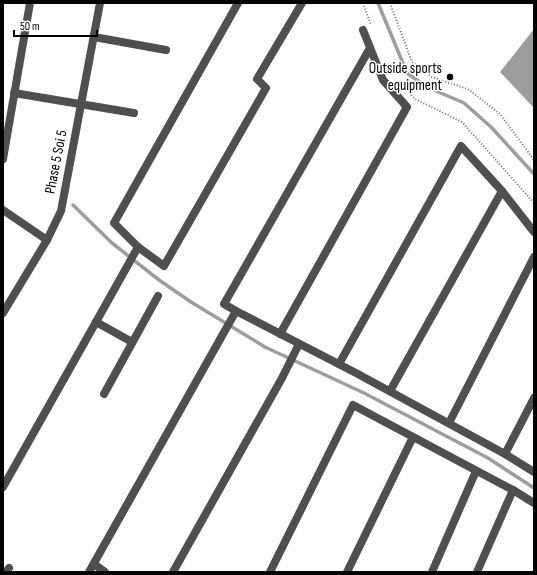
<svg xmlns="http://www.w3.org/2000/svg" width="537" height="575" font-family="'Sofia Sans Condensed',sans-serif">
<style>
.water{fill:#9d9d9d}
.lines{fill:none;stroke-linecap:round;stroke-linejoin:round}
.stream{stroke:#9d9d9d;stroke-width:3.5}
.path{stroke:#717171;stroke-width:2;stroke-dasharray:1 2;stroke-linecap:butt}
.street{stroke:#4f4f4f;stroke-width:8}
.poi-dot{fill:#000;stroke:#fff;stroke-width:1.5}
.labels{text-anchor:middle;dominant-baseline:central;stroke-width:3;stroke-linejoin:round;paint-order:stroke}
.poi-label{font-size:15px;fill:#000;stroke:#fff;text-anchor:end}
.street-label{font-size:15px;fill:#000;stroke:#fff}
</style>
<rect width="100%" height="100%" fill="#fff"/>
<path class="water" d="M534,29V108L500,72Z"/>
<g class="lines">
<g class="stream">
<path d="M378,3L407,73L427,87L464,103L491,127L534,174"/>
<path d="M73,205L112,243L159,280L191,302L265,347L364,393L488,458L534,488"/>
</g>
<g class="path">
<path d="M363,3L371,25"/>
<path d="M390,3L412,62L432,77L468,89L500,114L534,160"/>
<path d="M411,95L415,99L462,122L534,203"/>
</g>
<g class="street">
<path d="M238,3L114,223L138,247L164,266L266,88L257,79L302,3"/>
<path d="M94,37L166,50"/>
<path d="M14,93L134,113"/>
<path d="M3,159L30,3"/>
<path d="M502,191L534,232"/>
<path d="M3,210L47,240"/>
<path d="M236,311L224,304L370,48"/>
<path d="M3,313L47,240L61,211L100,3"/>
<path d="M96,322L138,247"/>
<path d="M280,334L407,107L383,80L363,30"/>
<path d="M339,364L461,146L502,191L390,391"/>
<path d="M104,394L158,296"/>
<path d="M449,423L534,257"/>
<path d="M505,454L534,398"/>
<path d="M3,487L96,322L132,342"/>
<path d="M94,564L105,572"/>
<path d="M6,572L9,568"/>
<path d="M89,572L236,311L356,373L505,454L534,472"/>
<path d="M173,572L282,378L299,344"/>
<path d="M270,572L353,405L513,490L534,503"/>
<path d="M347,572L413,437"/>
<path d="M432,572L476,471"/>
<path d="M477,572L513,490"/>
</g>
</g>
<circle class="poi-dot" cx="450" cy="77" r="4"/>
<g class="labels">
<g class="poi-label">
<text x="442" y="68">Outside sports<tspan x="442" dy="17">equipment</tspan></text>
</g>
<g class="street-label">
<text transform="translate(56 162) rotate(-79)">Phase 5 Soi 5</text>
</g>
</g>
<rect width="537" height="575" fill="none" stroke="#000000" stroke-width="8"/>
<path d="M14 30v6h83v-6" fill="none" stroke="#000000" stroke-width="2"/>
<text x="20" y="30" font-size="12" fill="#000000" stroke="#ffffff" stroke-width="3" paint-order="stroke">50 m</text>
</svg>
